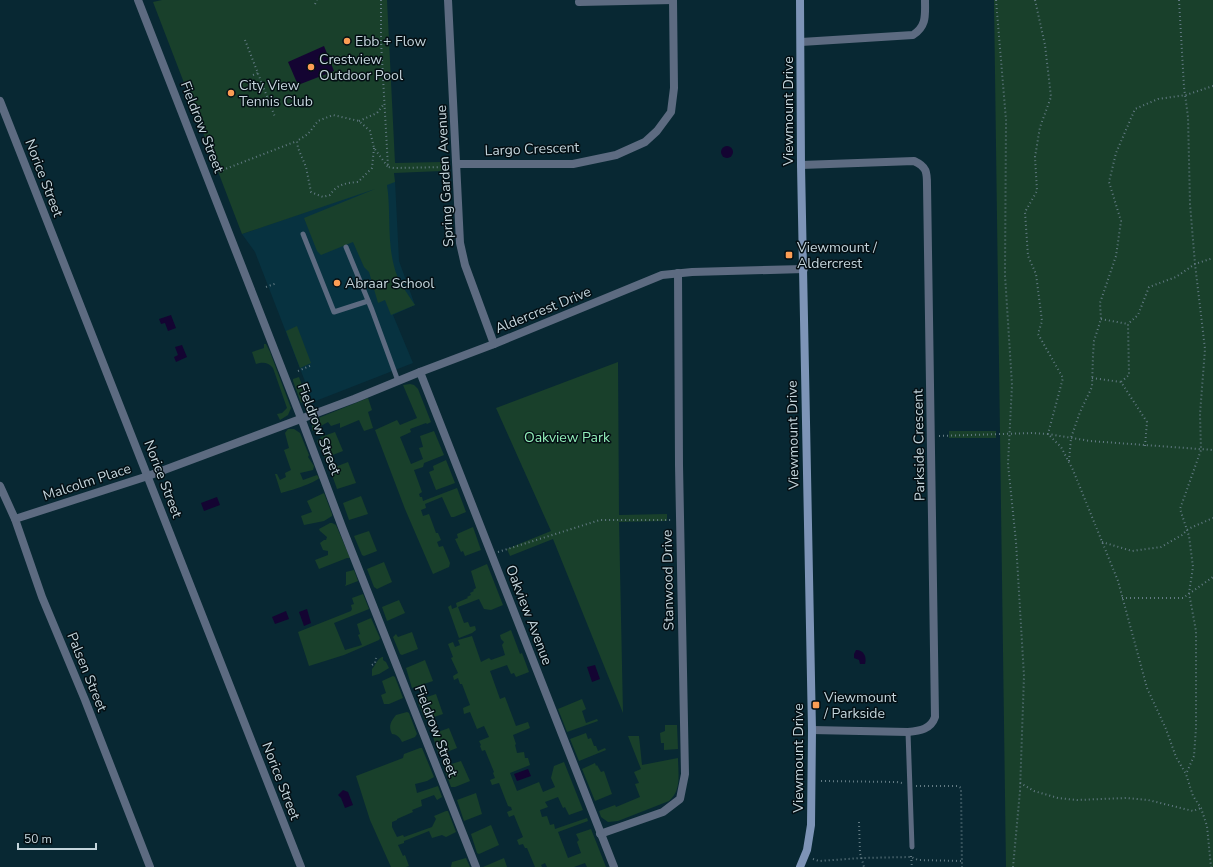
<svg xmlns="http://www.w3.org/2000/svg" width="1213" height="867" font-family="'Nunito Sans',sans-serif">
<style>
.built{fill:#073240}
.green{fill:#19402b}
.water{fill:#140432}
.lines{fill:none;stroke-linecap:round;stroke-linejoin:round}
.path{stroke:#627a83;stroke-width:2;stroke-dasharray:1 3;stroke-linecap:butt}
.lane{stroke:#5d6b81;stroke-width:5}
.street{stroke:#5d6b81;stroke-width:8}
.secondary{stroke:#7d94b7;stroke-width:8}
.poi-dot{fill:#fc9d54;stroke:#040f14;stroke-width:1.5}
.labels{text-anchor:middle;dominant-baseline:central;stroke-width:3;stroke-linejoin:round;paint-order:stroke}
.poi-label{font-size:14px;fill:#c4d5dc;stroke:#040f14;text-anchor:start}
.street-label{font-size:14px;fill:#c4d5dc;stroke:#040f14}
.park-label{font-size:14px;fill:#92eeb9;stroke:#040f14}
</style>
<rect width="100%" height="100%" fill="#082833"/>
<path class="built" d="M395,181L399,261L415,305L393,315L413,363L313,402L255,252L242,234Z"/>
<g class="green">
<path d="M162,0H387L395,163L442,162V171L394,173L395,182L387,185C391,211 387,240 394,266C397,280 407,293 415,305L391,315L385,300L378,303L369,272L364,267L353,242L321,255L317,251L304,218L375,189L242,234L153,2Z"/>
<path d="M994,0H1213V867H1006Z"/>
<path d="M297,326L311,363L300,368L286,331Z"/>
<path d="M264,344H266L270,352L291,408L288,415L280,420L277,414L282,413L287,408L273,368C268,362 263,362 256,364L252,352L264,348Z"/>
<path d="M618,362L619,515L667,514V521L619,522L623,713L553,539L510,556L507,549L551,531L496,408Z"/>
<path d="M299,377L309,404L304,401L301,403L293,381V379Z"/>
<path d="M410,384L414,385L418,389L431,422L427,424L426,423L410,429L411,432L400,437L411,464L423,459L419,448L423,447L420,436L434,431L444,455L424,463L423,467L414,470L422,492L419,494L420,497H422L423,501L457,488L466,512L454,517H451L442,497L425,504L426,508L421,510L423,516L429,514L436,533H438L441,540L437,542L439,547L443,546L450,563L449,567L433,574L405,509L375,430L397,420L400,425L417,418L403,385Z"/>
<path d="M368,398L372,410L368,412L373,428L364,431L359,420L340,428V423L331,426L328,422L312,431V425L316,419Z"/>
<path d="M288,429H294L300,433L309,455L308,457L314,466L313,470L300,473L303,480L317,475L319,478C315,483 289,491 281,493L275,474H277L280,480L286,477L285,473L291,470L284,450L289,448L285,433Z"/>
<rect x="949" y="431" width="47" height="7"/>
<path d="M335,432L343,451L325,458L317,441L321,437Z"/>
<path d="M446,460L455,483L436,490L429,472L434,470L433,466Z"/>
<path d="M348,462L356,483L337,489L330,469Z"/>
<path d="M324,493L332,514V516L324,521L304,525L301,516L312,512L307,501Z"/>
<path d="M361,496L368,514L349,520L343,503Z"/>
<path d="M330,523H332L336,525L350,558H347L319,569L315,560L328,555V551L323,550L320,543L324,540H326L327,537L320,531L319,529Z"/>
<path d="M473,527L481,550L465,556L463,551L461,552L455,539L458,538L457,534Z"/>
<path d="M369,531L377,551L364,556L362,555L354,536Z"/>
<path d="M384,562L392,582L377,589L374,587L367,569Z"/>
<path d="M487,564L503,605L491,610L484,609L479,599L458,607L464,623L468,622L470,627L475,626L476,630L472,633L459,638L448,607L451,605L452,609L457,607L456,603L468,598L467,597L471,595L470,593L474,591L473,590L476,588L471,571Z"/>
<path d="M354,570L358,581L345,586L346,584V572Z"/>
<path d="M363,594L369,609L334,623L345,650L362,645L358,635L360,634L357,624L371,618L380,638L379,640L344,655L309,666L298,632L351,611L352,609L351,605L354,604L352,598Z"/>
<path d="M399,600L405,613L387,621L382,607Z"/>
<path d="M511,630L520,654L522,653L529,672L516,677L514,673L511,674L507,665L490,671L500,699L505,697L516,726L528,722L530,728L513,735L516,744L515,745L517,753L524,752L525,758H528L530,765L510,773L517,791L539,782L543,792L555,787L551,778L554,766L564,762L583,810L569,815L565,807L563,808L558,797L545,802L548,807L540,810L542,817L547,816L550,825L554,824L555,829L587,818L588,821L558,832L568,858L581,853L577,842L579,840L576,834L591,829L606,867H587L585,863L574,867H547L545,863L541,865L542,867H535L527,848H525L523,844L519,845L517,840L523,837L514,815L509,817L507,812L512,810L511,807L508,806L499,783L492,785L490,780L495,778L493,773L494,772L485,750L482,751L480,746L481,745L479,741L489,737L484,726L477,729L470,712L464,714L463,708L470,705L462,684H460L458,678L454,680L453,676L458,673L451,658L453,657L448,644L453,642L455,647L460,645L458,640L472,636L481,662L489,658L491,660L505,655L502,645L504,642L501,639L500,635Z"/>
<path d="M412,632L418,649L402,655L400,654L393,637L396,634L398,637Z"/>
<path d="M382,657H383V660L386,662L389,668L379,674L372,676V669C375,666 377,659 382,657Z"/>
<path d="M425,660L433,681L412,688L406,668Z"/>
<path d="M393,676L395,677L403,698L389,704H384L381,695L386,693L382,681Z"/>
<path d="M436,694L443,714L425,720L418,702L421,699Z"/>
<path d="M582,699L586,709L582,711L586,723L597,719L598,721L567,732L558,709Z"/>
<path d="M407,712L409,713L417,734L415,737L402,742C400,737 396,734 392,734C388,726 391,721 396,715Z"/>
<path d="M665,725H677L678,749L664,750V743H661L660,733L665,731Z"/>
<path d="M449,728L457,748L439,755L432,734Z"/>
<path d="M586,733L588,739L591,738L594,746H596L598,751L605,748L606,750L579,761L570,739Z"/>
<path d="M628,736H639L642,765L678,758C678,773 682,790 669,801L618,821L608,822L601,817L599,811L615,805L616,807L640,797L635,784L639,783L634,772L641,769Z"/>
<path d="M420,748H422L434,777L427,781L415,784L417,793L438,786L442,797L437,800L434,795L421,800L422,806L412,810L413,812L397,819V820L392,822V827L397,837L403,835L404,837L432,827L436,819L434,816L446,811H448L456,832L446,837L442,835L432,838L429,831L404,841V843L398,845L403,856L405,855L409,866L406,867H391L370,820L356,776L403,758L404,754Z"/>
<path d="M461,761L470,781L455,787H451L444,768L445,766Z"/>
<path d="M595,763L596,766L597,765L601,772L604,771L612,794L595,801L582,769Z"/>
<path d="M476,793L482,814L464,821L457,800Z"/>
<path d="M491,825L499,845L479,854L477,853L471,834Z"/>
<path d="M466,858L470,867H451L452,862Z"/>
<path d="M504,858L507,867H483Z"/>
</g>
<g class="water">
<path d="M324,46L334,71L298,85L288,62Z"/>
<circle cx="727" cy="152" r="6"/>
<path d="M171,315L176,328L168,331L165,323L161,324L159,319Z"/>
<path d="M182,345L187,357L176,362L174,357L178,355L175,347Z"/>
<path d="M217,497L220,505L204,511L201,503Z"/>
<path d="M307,609L311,623L304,626L299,612Z"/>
<path d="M286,611L289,619L275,624L272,617Z"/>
<path d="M856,650C864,650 867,657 865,664H860L859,660L854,658V654Z"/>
<path d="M595,665L600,679L592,682L587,667Z"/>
<path d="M528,769L531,776L517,781L514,774Z"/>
<path d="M343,790L348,792L353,805L345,808L341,798L338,795Z"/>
</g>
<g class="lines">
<g class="path">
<path d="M381,0V41L388,167L394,168L448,167"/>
<path d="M996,0L1006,120L1005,275L1012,385L1008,464L1016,542L1024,676L1020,791L1013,867"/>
<path d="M1035,0L1045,45L1051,97L1040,127L1035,157L1037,191L1025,212L1028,256L1036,274L1042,321L1038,334L1063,378L1048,434L1090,441L1213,450"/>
<path d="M1179,0L1184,87L1188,117L1190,204L1195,264L1205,349L1200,414L1201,450L1180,509L1189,536L1193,567L1189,593L1196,631V728L1194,756L1186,774"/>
<path d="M315,4L317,0"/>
<path d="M245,40L275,117"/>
<path d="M253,75L258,73"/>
<path d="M359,121L377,113L384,104"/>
<path d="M374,148L372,168L358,182C346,183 337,184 330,195L323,197L311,192L306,167L298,148L297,141L308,134L318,121L333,115L359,121L370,131L374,148L388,167"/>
<path d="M215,173L297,141"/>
<path d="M266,287L277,283"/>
<path d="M1101,319L1128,324"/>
<path d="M298,371L312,365"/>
<path d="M1092,378L1121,382"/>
<path d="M939,436L1032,433L1048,434L1061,447L1073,470L1118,581L1147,688L1166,729L1176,757L1186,774L1193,796L1201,808L1207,826L1211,867"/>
<path d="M1145,446L1147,422L1121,382L1129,375L1128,324L1138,315L1149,287L1176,277L1195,264L1213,258"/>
<path d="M1069,461L1071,438L1080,412L1092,387L1093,355L1094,341L1101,319L1100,303L1116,256L1121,221L1109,182L1116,153L1135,109L1158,99L1186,95L1213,86"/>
<path d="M1102,542L1132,551L1161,547L1182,535L1188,529L1213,518"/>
<path d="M498,552L600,520H671"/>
<path d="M1122,598H1183L1213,577"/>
<path d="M372,665L375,663L376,658"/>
<path d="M821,781L897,782L902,783"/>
<path d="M1020,783L1034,791L1058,798L1077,800L1126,798L1148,800L1193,811L1201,808"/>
<path d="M916,786H958L961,788L962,867"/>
<path d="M859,822L860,853L864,867"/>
<path d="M911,856L912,867"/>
<path d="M813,859L819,861L861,858L911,857L918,860L962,861"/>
</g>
<g class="lane">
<path d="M303,234L334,312L368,301"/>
<path d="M346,247L372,310L398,381"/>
<path d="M908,732L912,847"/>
</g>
<g class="street">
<path d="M138,0L301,418L342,527L476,867"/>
<path d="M448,0L460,243L465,265L494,344"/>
<path d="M579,2L673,0"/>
<path d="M801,42L913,35C927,26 925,15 925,0"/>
<path d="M0,101L301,867"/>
<path d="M457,164H573L616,155L645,142L657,131L671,112L674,88L673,0"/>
<path d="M801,165L914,161C927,167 927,172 927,185L935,717C931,729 920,731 908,732L812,730"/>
<path d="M420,372L614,867"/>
<path d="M0,486L15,519L42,597L85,700L150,867"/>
<path d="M15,519L148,476L354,399L420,372L494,344L662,275L692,272L804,269"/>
<path d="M600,834L663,812L680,799L685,774L679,465L678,273"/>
</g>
<path class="secondary" d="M800,867L807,850L811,825L812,730L801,165L800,0"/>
</g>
<g class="poi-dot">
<circle cx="347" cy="41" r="4"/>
<circle cx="311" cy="67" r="4"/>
<circle cx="231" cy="93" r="4"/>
<rect x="785" y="251" width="8" height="8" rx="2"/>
<circle cx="337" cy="283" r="4"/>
<rect x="812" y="701" width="8" height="8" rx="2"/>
</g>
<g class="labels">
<g class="poi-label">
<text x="355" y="41">Ebb + Flow</text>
<text x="319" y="59">Crestview<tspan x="319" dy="16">Outdoor Pool</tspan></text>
<text x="239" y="85">City View<tspan x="239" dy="16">Tennis Club</tspan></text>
<text x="797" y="247">Viewmount /<tspan x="797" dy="16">Aldercrest</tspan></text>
<text x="345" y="283">Abraar School</text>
<text x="824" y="697">Viewmount<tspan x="824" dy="16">/ Parkside</tspan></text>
</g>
<g class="street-label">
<text transform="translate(788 111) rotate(-90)">Viewmount Drive</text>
<text transform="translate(202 127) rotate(69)">Fieldrow Street</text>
<text transform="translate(532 149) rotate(-2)">Largo Crescent</text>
<text transform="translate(445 176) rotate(-93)">Spring Garden Avenue</text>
<text transform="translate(44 178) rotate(69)">Norice Street</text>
<text transform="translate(543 310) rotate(-22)">Aldercrest Drive</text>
<text transform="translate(319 429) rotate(69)">Fieldrow Street</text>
<text transform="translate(793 435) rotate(-91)">Viewmount Drive</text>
<text transform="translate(919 445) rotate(-91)">Parkside Crescent</text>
<text transform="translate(163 479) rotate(69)">Norice Street</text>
<text transform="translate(87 482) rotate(-18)">Malcolm Place</text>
<text transform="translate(668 580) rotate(-91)">Stanwood Drive</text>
<text transform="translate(529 615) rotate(69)">Oakview Avenue</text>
<text transform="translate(87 672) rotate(68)">Palsen Street</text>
<text transform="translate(436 731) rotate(69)">Fieldrow Street</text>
<text transform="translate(798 758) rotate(-90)">Viewmount Drive</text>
<text transform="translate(281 781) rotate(69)">Norice Street</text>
</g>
<g class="park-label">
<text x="567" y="437">Oakview Park</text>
</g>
</g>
<path d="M18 843v6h78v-6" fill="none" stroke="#c4d5dc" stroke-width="2"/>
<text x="24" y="843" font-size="12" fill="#c4d5dc" stroke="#040f14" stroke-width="3" paint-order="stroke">50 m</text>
</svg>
